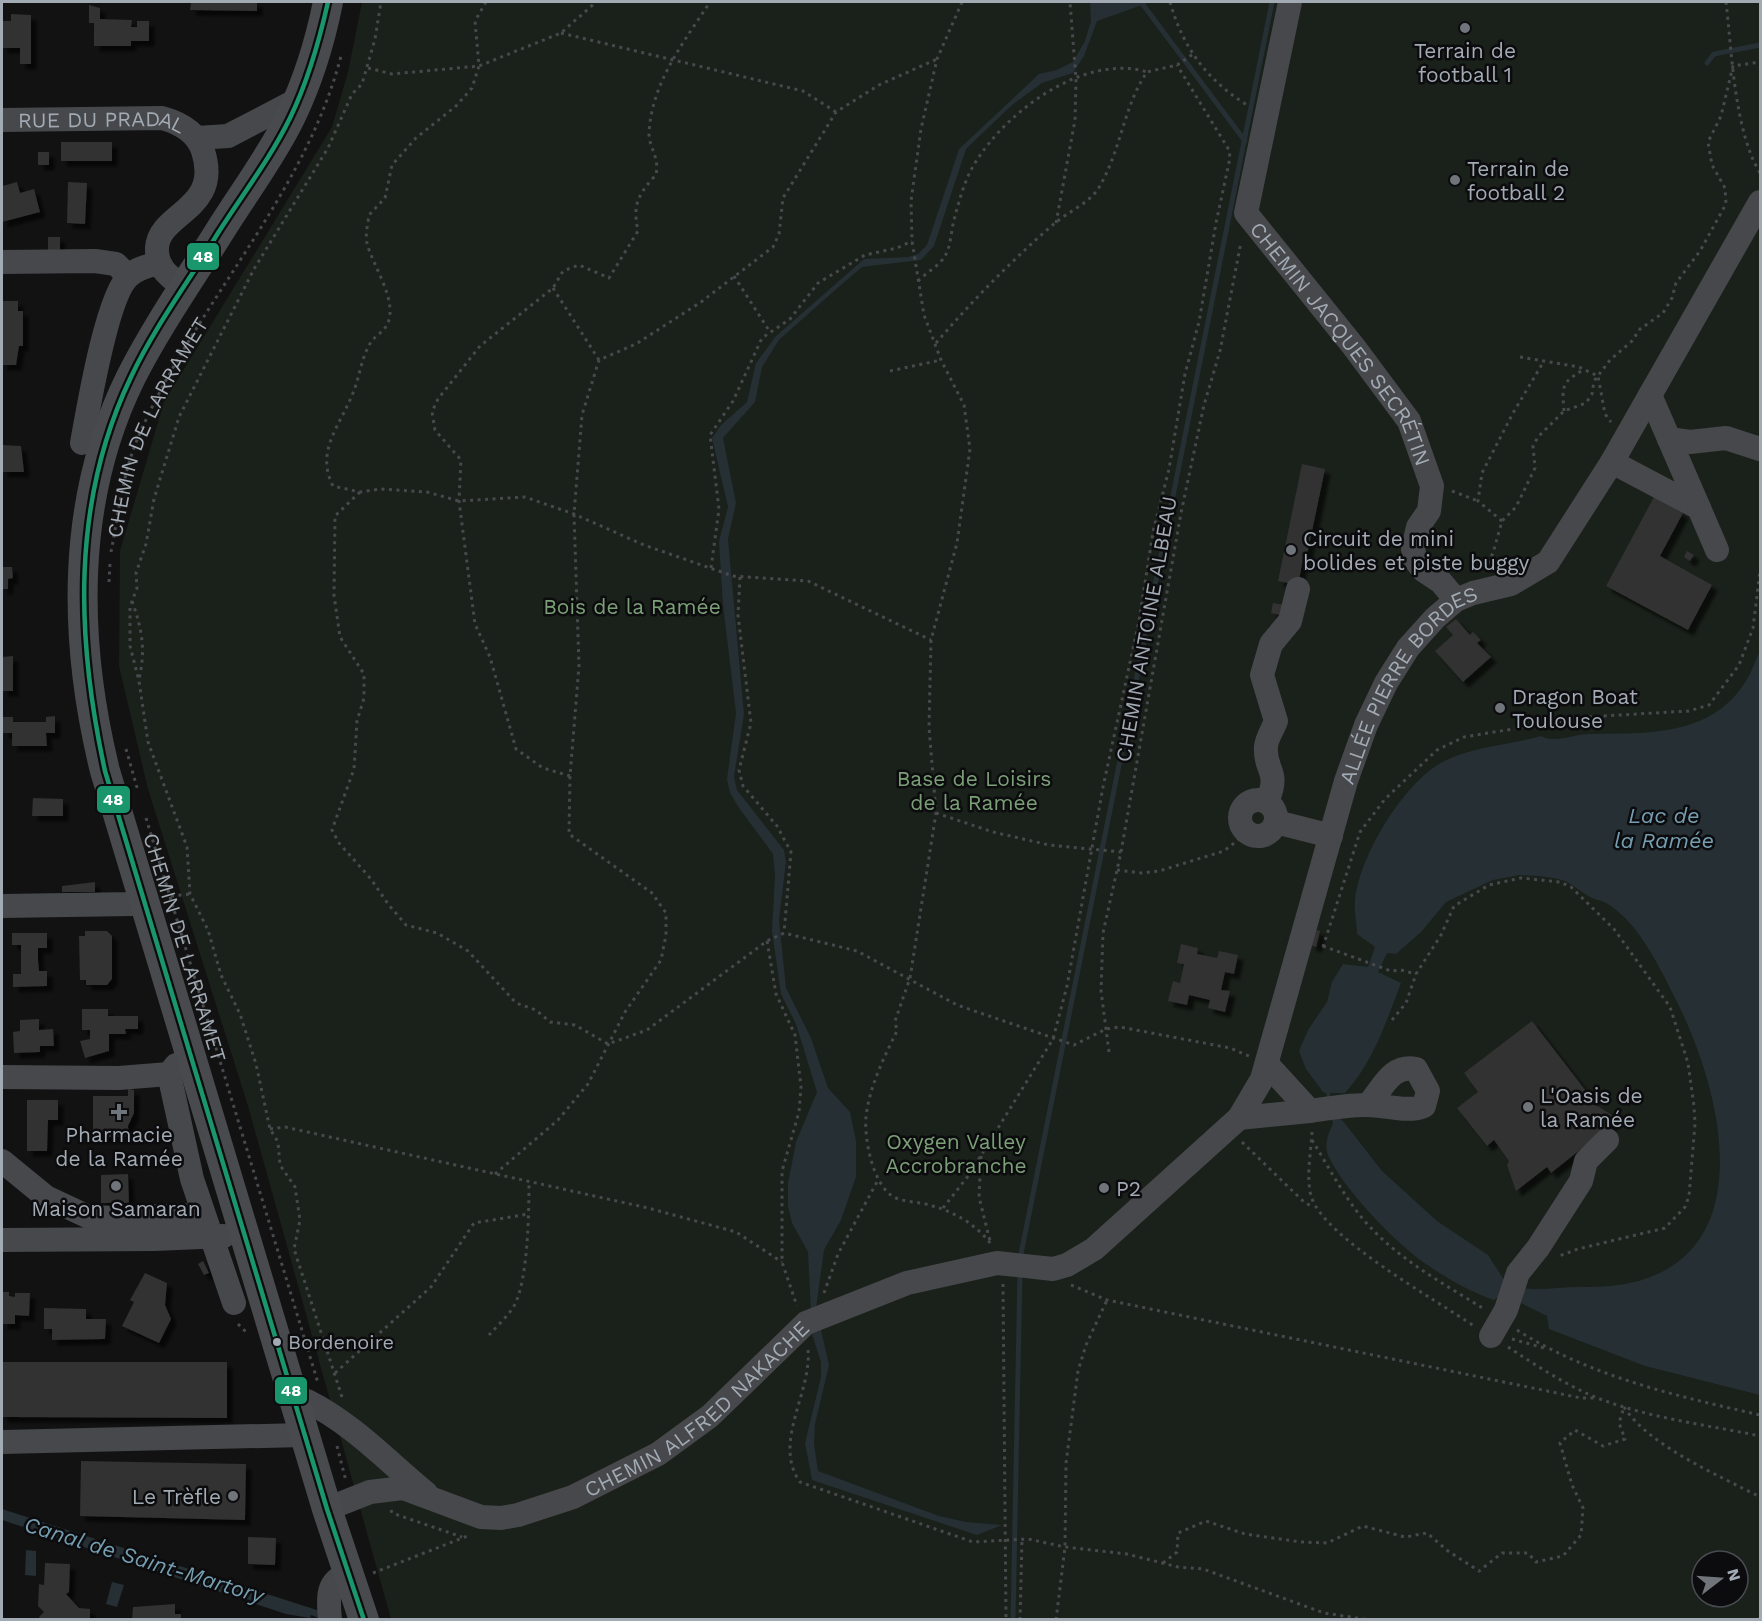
<svg xmlns="http://www.w3.org/2000/svg" width="1762" height="1621" font-family="'Work Sans',sans-serif">
<style>
.green{fill:#1a201a;fill-rule:evenodd}
.water{fill:#252f34;fill-rule:evenodd}
.lines{fill:none;stroke-linecap:round;stroke-linejoin:round}
.stream{stroke:#252f34;stroke-width:5}
.building{fill:#313133;filter:url(#shadow)}
.path{stroke:#48494d;stroke-width:3;stroke-dasharray:3 4.5;stroke-linecap:butt}
.minor{stroke:#46484b;stroke-width:24}
.major{stroke:#484a4d;stroke-width:30}
.bus-1-casing{stroke:#0c0c0e;stroke-width:9}
.bus-1{stroke:#1a966c;stroke-width:4.5}
.poi-dot{fill:#70757b;stroke:#0c0c0e;stroke-width:2}
.bus-dot{fill:#a2aab4;stroke:#0c0c0e;stroke-width:2}
.labels{text-anchor:middle;dominant-baseline:central;stroke-width:5;stroke-linejoin:round;paint-order:stroke}
.bus-label{font-size:20px;fill:#a2aab4;stroke:#0c0c0e;text-anchor:start}
.poi-label{font-size:21px;fill:#a2aab4;stroke:#0c0c0e;text-anchor:start}
.street-label{font-size:21px;fill:#a2aab4;stroke:#0c0c0e}
.park-label{font-size:21px;fill:#7ba077;stroke:#0c0c0e}
.water-label{font-size:22px;font-style:italic;fill:#769eb1;stroke:#0c0c0e}
.line-badge{stroke:#0c0c0e;stroke-width:2}
.badge-label{font-size:16px;text-anchor:middle;font-weight:bold;fill:#fff}
</style>
<defs>
<filter id="shadow"><feDropShadow dx="5.5" dy="5.5" stdDeviation="1.5" flood-color="#0009"/></filter>
</defs>
<rect width="100%" height="100%" fill="#121212"/>
<path class="green" d="M362,2H1760V1619H391L248,1106L148,789L119,666L120,551L164,402L332,127L348,72ZM1702,1561H1738V1597H1702Z"/>
<g class="water">
<path d="M1090,2L1148,3L1097,21L1084,56L1073,73L1042,83L1012,105L966,149L934,246L921,260L862,267L834,291L779,340L762,367L755,402L723,438L736,503L728,539L744,714L734,777L737,790L784,850L786,862L779,920L786,988L811,1038L828,1088L850,1112L856,1141V1177L841,1220L824,1250L816,1308L829,1365L815,1424L814,1444L818,1471L939,1516L966,1522L1002,1525L977,1535L812,1480L805,1443L821,1377V1362L812,1334L808,1252L792,1223L788,1206V1183L796,1142L817,1092L796,1024L781,994L772,931L775,875L773,854L739,808L730,793L727,779L736,713L723,605L719,541L728,507L712,438L721,425L747,402L756,363L776,336L864,259L908,257L918,254L927,245L959,149L1039,74L1057,70L1073,62L1085,41L1091,21Z"/>
<path d="M1760,651V1395L1645,1366L1549,1329L1547,1316L1503,1294L1494,1300C1471,1292 1449,1280 1429,1266C1398,1246 1343,1189 1328,1155C1324,1145 1328,1133 1333,1124L1326,1093L1323,1092L1306,1069L1299,1051L1308,1030L1327,1002L1332,982L1343,964L1368,967L1375,947L1357,934C1357,924 1354,912 1355,902C1358,858 1402,786 1439,764C1467,747 1509,745 1541,736C1556,744 1573,734 1590,734C1646,733 1709,737 1744,684C1751,674 1755,661 1760,651ZM1520,875C1534,876 1550,876 1565,881C1574,885 1582,893 1592,898C1596,900 1600,900 1604,902C1636,918 1659,966 1674,996C1735,1115 1762,1292 1580,1287C1556,1287 1533,1292 1508,1286L1488,1255L1437,1221L1382,1171L1343,1121L1334,1115L1330,1093H1345C1374,1061 1386,1022 1401,983L1378,972L1387,953L1396,954L1421,932L1446,902L1493,880Z"/>
<path d="M2,1509L320,1611L321,1619L311,1615L310,1618L286,1614L2,1520Z"/>
<path d="M26,1550L36,1551V1576L25,1575Z"/>
<path d="M112,1582L124,1585L117,1607L106,1604Z"/>
</g>
<g class="lines">
<g class="stream">
<path d="M1141,2L1245,141"/>
<path d="M1707,63L1714,54L1760,45"/>
<path d="M1020,1259L1272,2"/>
<path d="M1013,1620L1020,1271"/>
</g>
</g>
<g class="building">
<path d="M191,2H257V11L190,10Z"/>
<path d="M89,5L100,8V19L132,20L131,27H137V21H149V41H131V46H94V23H89Z"/>
<path d="M11,14L31,15V64H20V48H2V21H11Z"/>
<rect x="61" y="142" width="51" height="19"/>
<rect x="38" y="152" width="11" height="13"/>
<path d="M17,182L20,193L34,189L40,212L2,222V186Z"/>
<path d="M68,182L87,183L85,224L67,223Z"/>
<rect x="48" y="237" width="12" height="13"/>
<path d="M2,301H18V311H23V346H19L16,365H2Z"/>
<path d="M2,445L21,446L24,472H2Z"/>
<path d="M1302,464L1325,469L1307,555L1304,554L1298,585L1278,581Z"/>
<path d="M1654,497L1683,513L1660,556L1712,585L1688,630L1606,586Z"/>
<path d="M1687,551L1694,555L1690,561L1684,557Z"/>
<path d="M2,567H12L13,578L8,579V589H2Z"/>
<path d="M1273,603L1291,606L1288,617L1271,613Z"/>
<path d="M1456,619L1470,635L1473,632L1481,640L1477,643L1491,657L1463,682L1435,651L1453,635L1446,627Z"/>
<path d="M13,656V691H2V657Z"/>
<path d="M55,716V733H46L47,746H12V733H3V717H13V722H46V717Z"/>
<path d="M33,798L63,799V816H32Z"/>
<path d="M95,882V892H62V886Z"/>
<path d="M1314,929L1320,931L1316,947L1310,945Z"/>
<path d="M85,931H107L112,936V979L107,985H86V980H80L79,936H85Z"/>
<path d="M12,933H47V948H38V960L39,971H47V986L13,987V974H21V945H12Z"/>
<path d="M1181,944L1198,948L1197,954L1217,958L1219,951L1238,955L1234,974L1225,972L1221,990L1230,991L1225,1012L1208,1008L1210,1000L1189,995L1187,1005L1168,1001L1173,981L1180,983L1184,964L1177,963Z"/>
<path d="M82,1009H108V1016H138V1029H125L126,1034H109V1051L85,1058L80,1041L90,1039V1030H82Z"/>
<path d="M39,1019V1030L53,1029L54,1046H40V1052L14,1053L13,1032L20,1031V1020Z"/>
<path d="M1532,1021L1586,1091L1582,1094L1591,1105H1596L1615,1117L1616,1121L1551,1173L1547,1167L1516,1191L1507,1165L1509,1161L1494,1140L1487,1146L1457,1108L1478,1092L1464,1073Z"/>
<path d="M128,1089L134,1090V1113L128,1126L129,1137H93V1096H128Z"/>
<path d="M27,1100H58V1120H48L47,1151H27Z"/>
<path d="M128,1174L129,1203H101V1175Z"/>
<path d="M203,1261L209,1273L204,1275L198,1264Z"/>
<path d="M145,1273L167,1283L165,1305L171,1319L159,1343L122,1326L134,1302L130,1300Z"/>
<path d="M2,1292H9V1296L15,1297V1293H30L29,1316L15,1315V1324H2Z"/>
<path d="M44,1308L86,1309V1319H106L105,1339L52,1340V1329H44Z"/>
<path d="M2,1362H227V1418L2,1417Z"/>
<path d="M81,1461L246,1464L245,1520L80,1516Z"/>
<path d="M248,1537L276,1538L275,1565L248,1564Z"/>
<path d="M45,1563L70,1564L69,1592L66,1594L79,1608L90,1609V1620H41L39,1617L44,1612L38,1606L39,1584L44,1585Z"/>
<path d="M175,1604V1614H181V1620H132L133,1607Z"/>
</g>
<g class="lines">
<g class="path">
<path d="M486,2L475,21L479,66L472,88L456,106L416,138L392,165L385,198L369,215C368,223 365,235 367,243C372,265 399,301 387,325C383,332 375,336 371,342C361,358 360,376 353,393C340,426 315,451 333,486L360,492L380,489L427,492L459,501L525,497L574,514L644,545L733,576L808,581L931,640"/>
<path d="M962,2L937,59L921,129L911,201L912,241L924,315L941,360L964,405L970,449L957,543L931,640L929,727L936,813L910,978L895,1021L897,1031C884,1057 869,1088 866,1117C864,1139 873,1186 894,1197C901,1201 913,1202 921,1203C949,1209 973,1221 991,1244"/>
<path d="M1170,2C1183,48 1207,80 1247,105"/>
<path d="M1726,2C1732,52 1734,130 1760,173"/>
<path d="M561,33L803,91L836,112"/>
<path d="M368,68L392,74L479,66L561,33L596,2"/>
<path d="M1056,223L1075,120L1076,79L1070,2"/>
<path d="M734,276L770,332"/>
<path d="M918,281C926,273 940,265 945,256C951,246 951,231 954,220C958,205 963,186 970,172C998,117 1082,52 1147,72"/>
<path d="M553,288L599,360"/>
<path d="M936,343C973,300 1012,260 1055,223C1068,212 1089,203 1098,189C1121,152 1123,107 1147,72L1177,65L1193,54"/>
<path d="M1520,357L1579,367L1598,376L1605,414L1611,422"/>
<path d="M890,371L941,360"/>
<path d="M1564,411C1562,386 1561,383 1583,370"/>
<path d="M1452,491L1478,501"/>
<path d="M360,492L335,516L334,595L340,637L364,674V698L357,721L354,769L332,830L339,843L371,879L388,904L406,925L437,933L468,951L516,1003L536,1010L550,1022L575,1025L608,1044L647,1030L767,941L784,933L857,951L957,1005L1074,1045L1106,1029L1120,1027L1230,1048L1249,1056"/>
<path d="M1502,521L1478,501L1482,473L1513,413L1544,361"/>
<path id="s1" d="M111,552C118,517 122,479 135,445C190,309 304,199 341,56"/>
<path d="M711,568L719,509L710,435L733,401L762,338L790,319L818,283L865,255L897,248L912,241"/>
<path d="M1485,570L1493,553L1502,521L1516,507L1535,468L1533,446L1538,437L1564,411L1586,403L1592,394L1594,381L1610,360L1632,341L1640,329L1663,313L1672,298L1676,283L1700,251L1726,204L1725,188L1712,165L1708,142L1721,116L1733,66L1760,62"/>
<path d="M740,577L738,615L751,723L739,770L743,786L777,826L791,852L784,933"/>
<path d="M109,582L110,564"/>
<path d="M132,601C142,629 146,650 139,679"/>
<path d="M126,749L138,791"/>
<path d="M570,776L543,768L516,749L490,657L475,624L459,501L461,460L435,430L432,412L438,399L480,346L553,288L563,271L579,265L609,278L638,231C634,211 635,201 647,185C650,182 654,177 656,174C660,159 649,147 649,134C651,83 684,42 710,2"/>
<path d="M936,813L993,832L1049,845L1121,852"/>
<path id="s2" d="M146,818L318,1383"/>
<path d="M1117,870L1142,873L1159,871L1224,851L1247,833"/>
<path d="M171,896L190,894"/>
<path d="M767,941L776,994L795,1035L801,1087L799,1112L782,1171V1262L797,1306"/>
<path d="M1323,946L1391,971L1401,970L1416,974"/>
<path d="M1323,947L1360,832L1385,799L1437,750L1464,737L1586,717L1689,711L1709,705L1739,665L1753,628L1760,571"/>
<path d="M1392,1020L1406,1003L1416,974L1441,935L1454,906L1489,885L1521,878L1560,882L1571,887L1614,929L1670,1007L1688,1063L1694,1106L1695,1124L1689,1196L1685,1207L1665,1228L1578,1249L1559,1256"/>
<path d="M1109,1052L1101,991L1103,933L1121,852L1181,513L1204,405L1220,351L1241,242"/>
<path d="M270,1129L285,1127L648,1208L736,1232L782,1262"/>
<path d="M1312,1132C1311,1152 1306,1176 1311,1196C1323,1237 1436,1300 1474,1326"/>
<path d="M1312,1140C1330,1169 1347,1203 1371,1228C1403,1262 1446,1285 1484,1309"/>
<path d="M1242,1142L1305,1203L1314,1207"/>
<path d="M981,1156L979,1197L990,1241"/>
<path d="M495,1174L558,1120L588,1084L625,1012L661,960L666,935V913L652,893L569,834L570,776L579,666L574,514L582,415L599,360L636,344L701,302L773,247L779,234L783,198L836,112L879,85L937,59"/>
<path d="M943,1208L969,1175L1053,1039L1067,986L1103,787L1139,621L1153,532L1169,469L1185,374L1199,322L1216,223L1230,158L1229,150L1177,65"/>
<path d="M1003,1284L1006,1620"/>
<path d="M1071,1285L1107,1300L1581,1398H1597"/>
<path d="M824,1293L838,1254L878,1180"/>
<path d="M238,1324L248,1334"/>
<path d="M1517,1330C1591,1377 1677,1396 1760,1415"/>
<path d="M489,1335C497,1326 508,1316 514,1306C528,1281 529,1212 529,1182"/>
<path d="M1512,1339L1544,1348"/>
<path d="M1508,1347C1537,1366 1567,1386 1600,1399C1650,1418 1707,1425 1760,1436"/>
<path d="M808,1350C812,1392 772,1443 800,1482L973,1542L1028,1539L1065,1547L1127,1554L1178,1567L1203,1569L1324,1613L1370,1620"/>
<path d="M335,1373L431,1287L474,1223L529,1214"/>
<path d="M342,1397L294,1249L300,1220L295,1187L280,1165L278,1142L270,1129L256,1064L240,1014L221,975L208,930L190,894L187,847L148,742L139,681L130,646V607L137,588L136,573L146,544L154,499L179,417L254,269L328,148L352,94L362,84L375,39L381,2"/>
<path d="M1624,1407C1649,1446 1720,1476 1760,1497"/>
<path d="M337,1446L346,1481"/>
<path d="M391,1510L392,1513L462,1537"/>
<path d="M1163,1563L1177,1552L1178,1533L1206,1521L1245,1534L1301,1542L1327,1543L1363,1526L1405,1537L1427,1533L1448,1551L1479,1571L1502,1553H1528L1536,1562L1563,1556L1581,1535L1583,1508L1572,1485L1560,1443L1575,1430L1603,1446L1625,1439L1619,1423L1624,1407"/>
<path d="M373,1573L470,1535"/>
<path d="M1020,1620L1022,1539"/>
<path d="M1056,1620L1065,1547L1066,1463L1078,1371L1086,1345L1107,1300"/>
<path d="M1758,1620L1760,1618"/>
</g>
<g class="minor">
<path id="s3" d="M1290,2L1246,213L1354,347L1409,421L1432,486L1429,511L1418,527L1413,549L1416,561L1423,570L1441,582L1456,600"/>
<path id="s4" d="M2,120L162,118C180,123 197,132 203,151C222,210 159,212 157,248C156,268 170,277 184,288"/>
<path d="M197,138L228,136L299,99"/>
<path d="M2,262L95,261L116,264L128,276"/>
<path d="M1669,439L1690,442L1726,438L1760,449"/>
<path d="M82,443C88,410 107,295 129,276C137,268 149,266 158,263"/>
<path d="M1612,462L1699,508L1650,395"/>
<path d="M1699,508L1717,550"/>
<circle cx="1258" cy="818" r="18"/>
<path d="M1267,802C1281,769 1264,772 1266,747C1266,739 1273,729 1276,721L1262,675L1271,644L1290,621L1298,589"/>
<path d="M1276,822L1331,836"/>
<path d="M2,906L134,904L145,901"/>
<path d="M191,1061L176,1065L169,1074L192,1179L234,1303"/>
<path d="M1267,1064L1310,1111C1329,1108 1348,1105 1367,1105C1385,1105 1408,1113 1424,1106L1428,1091L1416,1069C1391,1064 1383,1088 1368,1105"/>
<path d="M2,1077L119,1078L169,1074"/>
<path d="M1239,1118L1310,1111"/>
<path d="M2,1161L46,1197L91,1218L203,1215"/>
<path d="M2,1240L155,1239L224,1236"/>
<path d="M1491,1336L1506,1310L1518,1273L1538,1248L1581,1181L1586,1161L1607,1140"/>
<path d="M295,1404L307,1401C353,1424 387,1461 426,1493"/>
<path d="M2,1442L304,1435"/>
<path id="s5" d="M327,1509L370,1492L403,1488L481,1517L501,1518L518,1515L573,1497L658,1454L710,1416L806,1323L907,1283L997,1263L1053,1269L1067,1265L1094,1249L1239,1118L1262,1079L1346,781L1366,725L1386,683L1408,648L1435,618L1456,600L1473,593L1511,584L1548,562L1612,462L1760,202"/>
<path d="M330,1620C328,1599 326,1581 348,1574"/>
</g>
<path class="major" d="M328,2C320,42 308,81 290,118C272,155 245,191 223,226C192,276 158,324 131,377C70,500 73,641 105,771L327,1509L364,1620"/>
<g class="bus-1-casing">
<path id="bus-1" d="M328,2C319,42 308,81 290,118C270,159 242,195 218,233C189,281 155,326 131,377C71,502 76,638 105,771L327,1509L364,1620"/>
</g>
<use href="#bus-1" class="bus-1"/>
</g>
<g class="poi-dot">
<circle cx="1465" cy="28" r="6"/>
<circle cx="1455" cy="180" r="6"/>
<circle cx="1291" cy="550" r="6"/>
<circle cx="1500" cy="708" r="6"/>
<circle cx="1528" cy="1107" r="6"/>
<path d="M116 1103h6v6h6v6h-6v6h-6v-6h-6v-6h6z"/>
<circle cx="116" cy="1186" r="6"/>
<circle cx="1104" cy="1188" r="6"/>
<circle cx="233" cy="1496" r="6"/>
</g>
<circle class="bus-dot" cx="277" cy="1342" r="5"/>
<g class="labels">
<g class="bus-label">
<text x="288" y="1342">Bordenoire</text>
</g>
<g class="poi-label">
<text x="1465" y="50" text-anchor="middle">Terrain de<tspan x="1465" dy="24">football 1</tspan></text>
<text x="1467" y="168">Terrain de<tspan x="1467" dy="24">football 2</tspan></text>
<text x="1303" y="538">Circuit de mini<tspan x="1303" dy="24">bolides et piste buggy</tspan></text>
<text x="1512" y="696">Dragon Boat<tspan x="1512" dy="24">Toulouse</tspan></text>
<text x="1540" y="1095">L'Oasis de<tspan x="1540" dy="24">la Ramée</tspan></text>
<text x="119" y="1134" text-anchor="middle">Pharmacie<tspan x="119" dy="24">de la Ramée</tspan></text>
<text x="1116" y="1188">P2</text>
<text x="116" y="1208" text-anchor="middle">Maison Samaran</text>
<text x="221" y="1496" text-anchor="end">Le Trèfle</text>
</g>
<g class="street-label">
<text stroke="none"><textPath href="#s4" startOffset="100">RUE DU PRADAL</textPath></text>
<text stroke="none"><textPath href="#s3" startOffset="378">CHEMIN JACQUES SECRÉTIN</textPath></text>
<text stroke="none"><textPath href="#s1" startOffset="134">CHEMIN DE LARRAMET</textPath></text>
<text transform="translate(1146 629) rotate(-80)">CHEMIN ANTOINE ALBEAU</text>
<text stroke="none"><textPath href="#s5" startOffset="1522">ALLÉE PIERRE BORDES</textPath></text>
<text stroke="none"><textPath href="#s2" startOffset="135">CHEMIN DE LARRAMET</textPath></text>
<text stroke="none"><textPath href="#s5" startOffset="411">CHEMIN ALFRED NAKACHE</textPath></text>
</g>
<g class="park-label">
<text x="632" y="606">Bois de la Ramée</text>
<text x="974" y="778">Base de Loisirs<tspan x="974" dy="24">de la Ramée</tspan></text>
<text x="956" y="1141">Oxygen Valley<tspan x="956" dy="24">Accrobranche</tspan></text>
</g>
<g class="water-label">
<text x="1664" y="815">Lac de<tspan x="1664" dy="25">la Ramée</tspan></text>
<text transform="translate(144 1560) rotate(17)">Canal de Saint-Martory</text>
</g>
</g>
<g class="line-badge">
<rect x="186" y="242" width="34" height="29" rx="6" fill="#1a966c"/>
<rect x="96" y="785" width="35" height="29" rx="6" fill="#1a966c"/>
<rect x="274" y="1376" width="34" height="29" rx="6" fill="#1a966c"/>
</g>
<g class="badge-label">
<text x="203" y="262">48</text>
<text x="113" y="805">48</text>
<text x="291" y="1396">48</text>
</g>
<rect width="1762" height="1621" fill="none" stroke="#a2aab4" stroke-width="6"/>
<g transform="translate(1720 1579) rotate(73)"><circle r="28" fill="#0c0c0e" stroke="#484b50" stroke-width="1.5"/>
<path d="M0-4.5L10 22L0 15L-10 22Z" fill="#70757b"/>
<text y="-9" font-size="16" font-weight="bold" text-anchor="middle" fill="#a2aab4">N</text>
</g>
</svg>
